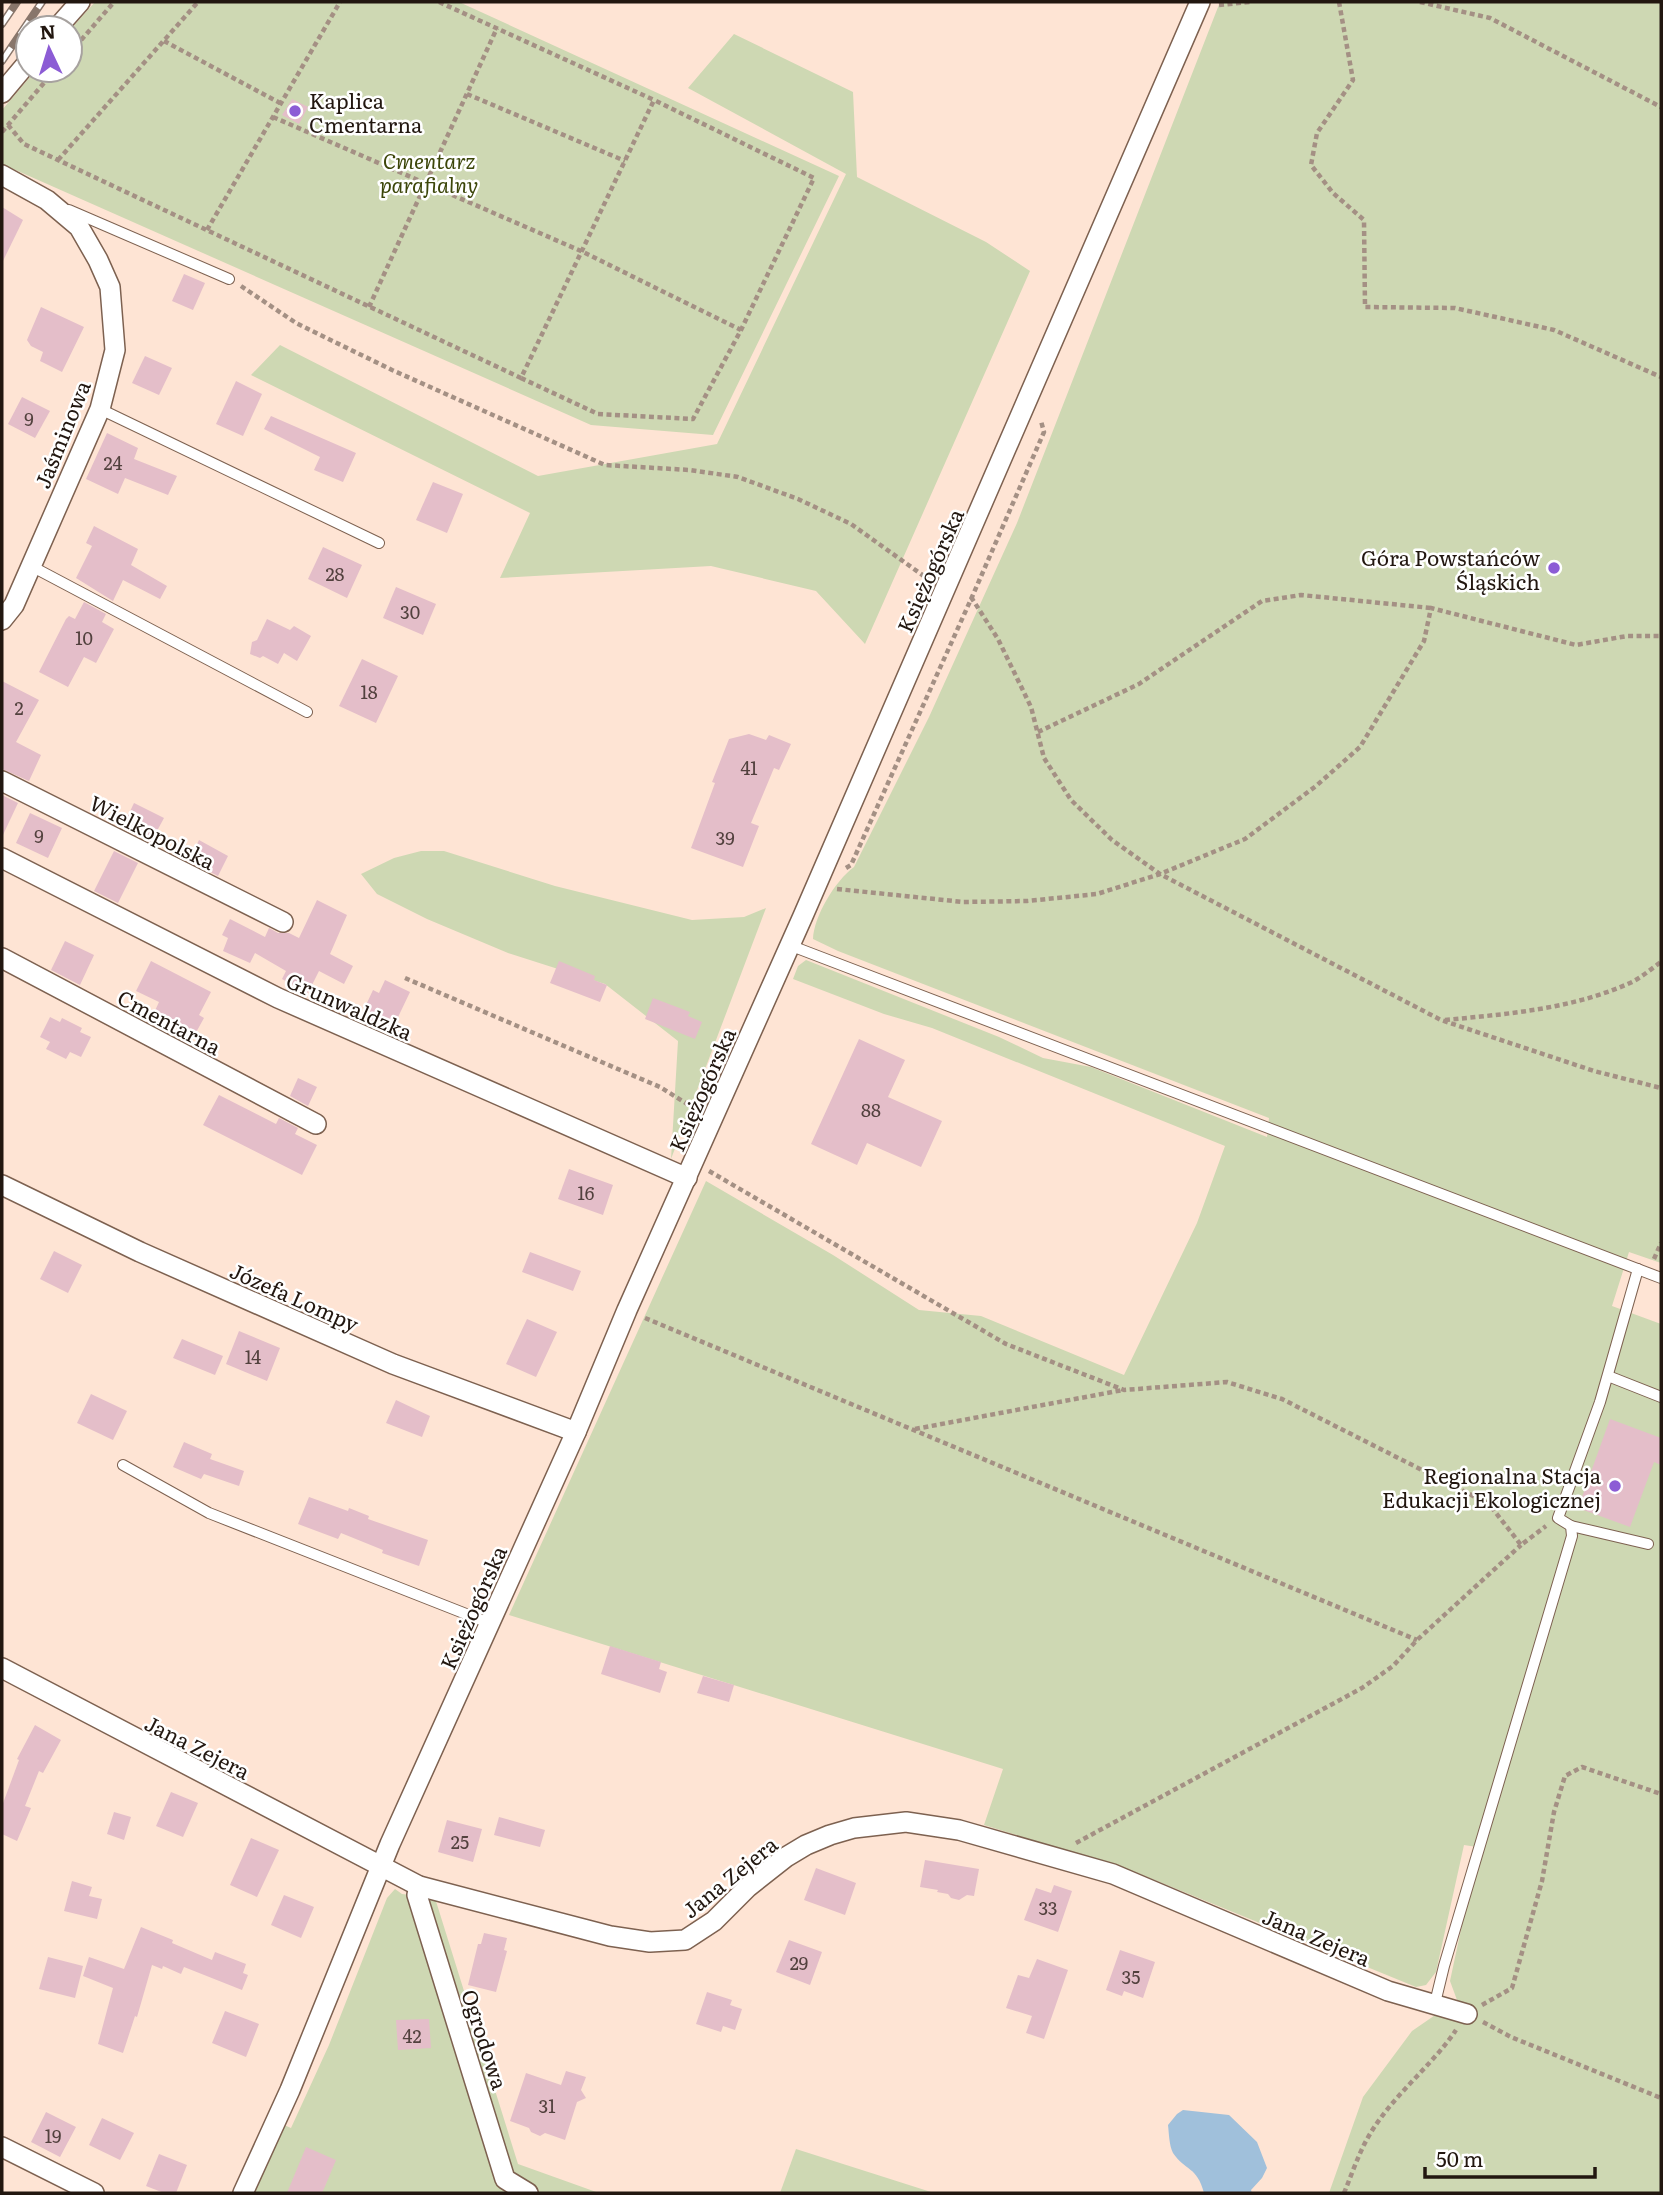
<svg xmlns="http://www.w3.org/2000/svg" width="1663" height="2195" font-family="Literata,serif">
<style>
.green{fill:#ced8b3}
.water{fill:#a0c0db}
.building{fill:#e4bec9}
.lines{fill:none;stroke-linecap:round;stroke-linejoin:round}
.service-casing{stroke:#7d6150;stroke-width:12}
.minor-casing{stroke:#7d6150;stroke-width:22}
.path{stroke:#a49084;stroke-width:4.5;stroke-dasharray:5 3.5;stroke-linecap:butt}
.service{stroke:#fff;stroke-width:10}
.minor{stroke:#fff;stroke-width:19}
.rail-casing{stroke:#88766b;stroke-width:8}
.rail{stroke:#fff;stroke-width:5;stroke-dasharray:16;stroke-linecap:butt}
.poi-dot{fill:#8c5cd5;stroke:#fff;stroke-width:2.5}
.labels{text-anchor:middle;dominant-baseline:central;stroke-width:5;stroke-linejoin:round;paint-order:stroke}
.number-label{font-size:18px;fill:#52413e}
.poi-label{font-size:21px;fill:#221710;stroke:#fff;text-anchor:end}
.park-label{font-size:21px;font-style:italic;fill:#3c4609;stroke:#fff}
.street-label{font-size:21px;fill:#221710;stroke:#fff}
</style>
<rect width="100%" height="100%" fill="#fee4d4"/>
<g class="green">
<path d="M95,2H459L839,176L713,435L591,425L2,164V110L36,70H70V30Z"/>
<path d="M1220,2H1661V1263L1629,1252L1612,1306L1661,1324V2193H1329L1363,2097L1412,2031L1457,2000L1450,1981L1463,1920L1483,1848L1464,1845L1436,1972L1426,1985L1416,1987L1135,1872L984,1825L1003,1769L509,1615L706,1181L833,1255L919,1310L981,1316L1124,1375L1197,1223L1225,1146L932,1028L884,1014L793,979L798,966L806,960L999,1037L1043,1058L1091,1067L1267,1137L1269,1118L838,951L813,939C814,916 835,881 854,867L929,717L1017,523Z"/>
<path d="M734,34L853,92L857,177L986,242L1030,271L865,644L816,591L711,566L500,578L530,513L251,375L280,345L538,476L717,444L846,174L688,88Z"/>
<path d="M421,851H444L555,886L692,920L744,917L766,908L671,1159L678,1041L605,984L508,953L427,919L377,894L361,874L394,858Z"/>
<path d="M395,1889L402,1894L435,1898L518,2164L599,2193H252L284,2125L291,2128L329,2045L387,1898Z"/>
<path d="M796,2149L931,2192L934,2193H780Z"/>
</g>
<path class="water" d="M1183,2110L1229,2115L1257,2142L1267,2168L1262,2178L1251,2190L1252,2193H1204C1197,2166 1185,2171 1173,2153C1169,2145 1169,2133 1168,2125L1177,2114Z"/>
<g class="building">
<path d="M292,99L308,107L299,124L282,115Z"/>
<path d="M2,207L23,220L2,263Z"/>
<path d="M184,274L205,283L193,310L172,301Z"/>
<path d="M41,307L84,327L62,372L40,361L43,352L31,346L27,340Z"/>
<path d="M145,356L172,368L159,395L132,383Z"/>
<path d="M236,381L262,394L243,436L216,424Z"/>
<path d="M22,397L50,411L35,438L8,424Z"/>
<path d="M271,416L356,453L343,482L314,470L320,457L264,429Z"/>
<path d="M107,433L138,448L134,459L177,476L168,495L125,478L118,494L86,479Z"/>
<path d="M433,482L463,494L447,533L416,520Z"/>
<path d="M94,526L138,549L131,565L167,586L160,599L123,580L113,601L76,578L92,546L86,543Z"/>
<path d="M323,547L362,565L347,598L308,579Z"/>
<path d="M396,587L436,604L423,635L383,618Z"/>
<path d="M84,602L106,614L102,622L114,629L96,663L84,657L68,687L39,672L66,619L69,616L75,619Z"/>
<path d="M267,619L290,630L294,626L311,636L297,661L284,653L278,664L263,656L260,658L250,654L252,642L257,640Z"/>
<path d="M362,659L398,676L376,723L339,706Z"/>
<path d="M2,681L39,700L16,742L41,755L29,781L2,769Z"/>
<path d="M749,734L766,740L769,735L791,744L779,770L774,768L751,823L759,826L743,867L691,848L715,783L712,782L729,739Z"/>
<path d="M2,795L18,803L2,837Z"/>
<path d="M134,803L164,818L151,842L122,828Z"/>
<path d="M30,813L62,828L48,858L16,843Z"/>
<path d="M199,840L228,856L218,876L189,861Z"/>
<path d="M114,851L138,863L118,903L94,891Z"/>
<path d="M317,900L347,915L330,954L353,966L344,984L319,971L308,993L282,979L286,971L255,953L250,963L223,951L228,938L222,935L230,919L265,937L269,928L278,933H289L299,938Z"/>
<path d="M65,941L94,955L80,985L51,970Z"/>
<path d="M151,961L211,992L199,1015L204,1018L194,1036L153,1015L159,1002L136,991Z"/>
<path d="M559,961L595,976L594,980L607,985L600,1002L550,983Z"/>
<path d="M385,980L410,992L390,1034L359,1020L373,990L379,993Z"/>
<path d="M653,998L690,1012L688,1016L702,1022L695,1039L645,1019Z"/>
<path d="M50,1017L60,1022L62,1018L82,1028L80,1032L91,1037L81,1057L70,1052L66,1059L46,1049L50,1042L40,1037Z"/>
<path d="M859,1039L905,1060L888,1097L942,1121L921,1167L867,1143L857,1165L811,1144Z"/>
<path d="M298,1078L317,1087L308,1106L290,1096Z"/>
<path d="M219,1095L276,1124L279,1118L298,1128L295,1134L317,1145L302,1175L203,1125Z"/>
<path d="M569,1169L613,1185L603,1215L558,1199Z"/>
<path d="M54,1251L82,1265L68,1293L40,1279Z"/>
<path d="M530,1252L581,1271L573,1291L522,1272Z"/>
<path d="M527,1319L557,1332L536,1377L506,1364Z"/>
<path d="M239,1331L280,1348L267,1381L226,1364Z"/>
<path d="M182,1339L223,1356L215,1375L173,1358Z"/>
<path d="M91,1394L127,1411L113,1440L77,1423Z"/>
<path d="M396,1400L430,1416L422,1437L386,1423Z"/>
<path d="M1610,1419L1661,1438V1465L1654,1462L1630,1527L1578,1508Z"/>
<path d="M184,1442L212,1454L210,1459L244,1471L239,1486L204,1474L201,1479L173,1467Z"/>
<path d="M309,1497L348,1511L349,1508L369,1516L368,1519L428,1540L419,1566L382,1553L383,1550L341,1533L338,1539L298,1524Z"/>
<path d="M610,1646L661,1662L659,1669L667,1672L660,1693L601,1674Z"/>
<path d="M703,1676L734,1685L729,1702L697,1693Z"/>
<path d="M35,1725L61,1740L43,1773L39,1771L25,1806L31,1808L17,1841L2,1834V1806L19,1760L17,1759Z"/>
<path d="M171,1792L198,1803L183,1837L156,1826Z"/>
<path d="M114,1812L131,1817L124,1840L107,1834Z"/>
<path d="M499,1817L545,1830L540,1847L494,1835Z"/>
<path d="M447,1820L482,1829L473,1862L438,1852Z"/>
<path d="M251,1838L279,1850L257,1897L230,1885Z"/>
<path d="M925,1860L979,1869L974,1896L967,1895L959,1900L951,1898L948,1894L937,1892L938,1890L920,1887Z"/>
<path d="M816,1868L856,1883L845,1915L804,1900Z"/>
<path d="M72,1881L92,1887L89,1896L102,1899L97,1919L64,1911Z"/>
<path d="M1054,1885L1072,1891L1058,1932L1024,1920L1036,1888L1051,1893Z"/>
<path d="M284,1895L314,1907L301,1938L271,1925Z"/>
<path d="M141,1927L173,1940L172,1943L212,1960L215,1952L246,1964L243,1973L248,1975L242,1990L184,1967L181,1974L163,1966L162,1969L152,1965L137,2017L135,2016L123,2053L98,2044L113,1988L83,1976L89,1957L124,1969Z"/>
<path d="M484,1933L507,1938L504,1950L507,1951L496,1992L468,1985L478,1944H481Z"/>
<path d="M789,1940L822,1952L810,1985L776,1972Z"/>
<path d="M1120,1950L1155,1962L1143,1998L1124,1991L1122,1996L1106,1990Z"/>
<path d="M48,1957L83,1966L75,1998L39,1989Z"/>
<path d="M1037,1959L1068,1970L1044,2039L1026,2033L1032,2016L1006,2008L1018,1975L1029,1978Z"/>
<path d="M707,1992L732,2000L730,2005L742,2009L735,2030L723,2026L721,2032L696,2024Z"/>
<path d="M225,2011L259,2024L246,2057L212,2043Z"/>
<path d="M429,2019L431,2048L398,2050L396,2020Z"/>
<path d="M566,2071L586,2077L581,2090L586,2098L577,2102L565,2140L545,2133L540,2136L531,2132L529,2128L510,2121L526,2073L561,2085Z"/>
<path d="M46,2112L76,2127L60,2157L31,2142Z"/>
<path d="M102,2118L134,2133L120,2160L89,2145Z"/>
<path d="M306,2147L336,2160L326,2184L322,2193H287Z"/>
<path d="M159,2154L187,2165L176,2193H164L146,2186Z"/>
</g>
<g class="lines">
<g class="service-casing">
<g id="service">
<path d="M69,210L229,279"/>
<path d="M100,409L379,543"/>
<path d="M31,566L307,712"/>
<path d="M789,945L1661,1278"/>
<path d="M1608,1376L1661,1397"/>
<path d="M123,1465L209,1513L489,1623"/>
<path d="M1571,1526L1648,1544"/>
<path d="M1435,2003L1444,1966L1572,1536L1571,1526L1558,1518L1600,1402L1638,1269"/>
</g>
</g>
<g class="minor-casing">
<g id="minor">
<path d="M57,28L80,2"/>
<path d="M2,93L28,62"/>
<path d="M2,175L47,200L79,227L98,260L110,287L115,350L100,409L14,605L2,620"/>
<path d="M2,781L283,922"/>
<path d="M2,858L278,998L687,1178"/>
<path d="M2,958L316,1124"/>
<path d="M2,1185L140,1252L393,1364L576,1432"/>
<path d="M2,1668L419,1886L610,1936L650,1942L685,1940L714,1921L748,1887L786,1857L806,1845L830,1835L854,1828L906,1822L959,1830L1113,1874L1388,1991L1467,2014"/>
<path d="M419,1886L417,1895L505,2179L528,2193"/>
<path d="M2,2147L94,2193"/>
<path d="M243,2193L290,2090L390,1844L576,1432L627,1310L803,916L1200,2"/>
</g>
</g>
<g class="path">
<path d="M1339,2L1353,80L1317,133L1311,165L1333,193L1364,220L1365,307L1455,308L1554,330L1661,377"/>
<path d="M1420,2L1490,18L1661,107"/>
<path d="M1219,5L1250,2"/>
<path d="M164,41L280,103"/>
<path d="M70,53L114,2"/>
<path d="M467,94L625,161"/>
<path d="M273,117L581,251L741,330"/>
<path d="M8,125L24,144L521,378L654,100L439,2"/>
<path d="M2,132L55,70"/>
<path d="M58,160L198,2"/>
<path d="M207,230L340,2"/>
<path d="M241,286L296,323L392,370L605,465L690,470L738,477L798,499L851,524L928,579"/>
<path d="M369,307L497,28"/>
<path d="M521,378L598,414L693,419L741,330L814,178L654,100"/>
<path d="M971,597L998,639L1031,707L1044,758L1071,800L1112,840L1160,874L1441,1020L1594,1071L1661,1088"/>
<path d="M1038,732L1139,684L1262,601L1301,595L1431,608"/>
<path d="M846,868L851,865L972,597L1044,432L1041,421"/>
<path d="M837,889L963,902L1027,901L1097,894L1160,874L1245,839L1316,786L1360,747L1424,641L1431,608L1576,645L1627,636H1661"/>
<path d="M405,978L660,1087L697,1110"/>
<path d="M1445,1020C1508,1014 1572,1009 1630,983C1641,978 1651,969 1661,962"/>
<path d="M709,1171L1006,1344L1124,1390L1227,1382L1282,1399L1489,1504L1521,1545L1546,1526"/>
<path d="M1654,1259L1661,1243"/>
<path d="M645,1318L1417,1640"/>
<path d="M915,1429L1123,1390"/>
<path d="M1076,1843L1362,1688L1393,1666L1417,1640L1521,1545"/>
<path d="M1482,2005L1512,1988L1542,1881L1554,1812L1565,1776L1582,1767L1661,1794"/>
<path d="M1483,2022L1511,2037L1661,2098"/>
<path d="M1344,2193C1352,2174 1359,2152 1370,2134C1393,2095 1431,2067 1456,2030"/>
</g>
<use href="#service" class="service"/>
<use href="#minor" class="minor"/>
<g class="rail-casing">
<g id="rail">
<path d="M2,24L17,2"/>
<path d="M2,61L42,2"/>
</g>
</g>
<use href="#rail" class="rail"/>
</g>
<g class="poi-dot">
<circle cx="295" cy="111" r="7"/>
<circle cx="1554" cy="568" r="7"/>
<circle cx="1615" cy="1486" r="7"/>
</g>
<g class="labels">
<g class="number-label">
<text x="29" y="418">9</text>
<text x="113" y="462">24</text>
<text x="335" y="573">28</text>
<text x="410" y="611">30</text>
<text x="84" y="637">10</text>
<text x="369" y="691">18</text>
<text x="19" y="707">2</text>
<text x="749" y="767">41</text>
<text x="39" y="835">9</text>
<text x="725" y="837">39</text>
<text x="871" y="1109">88</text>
<text x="586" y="1192">16</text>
<text x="253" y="1356">14</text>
<text x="460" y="1841">25</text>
<text x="1048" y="1907">33</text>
<text x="799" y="1962">29</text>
<text x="1131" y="1976">35</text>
<text x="412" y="2035">42</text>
<text x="547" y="2105">31</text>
<text x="53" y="2135">19</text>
</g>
<g class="poi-label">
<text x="309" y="99" text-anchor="start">Kaplica<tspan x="309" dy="24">Cmentarna</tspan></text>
<text x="1540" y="556">Góra Powstańców<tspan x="1540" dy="24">Śląskich</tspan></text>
<text x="1601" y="1474">Regionalna Stacja<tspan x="1601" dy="24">Edukacji Ekologicznej</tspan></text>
</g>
<g class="park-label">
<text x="429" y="159">Cmentarz<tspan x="429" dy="24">parafialny</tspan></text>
</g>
<g class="street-label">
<text transform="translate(61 434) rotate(-68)">Jaśminowa</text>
<text transform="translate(929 570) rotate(-66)">Księżogórska</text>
<text transform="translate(153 831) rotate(27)">Wielkopolska</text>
<text transform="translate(350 1005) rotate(24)">Grunwaldzka</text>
<text transform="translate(170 1021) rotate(28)">Cmentarna</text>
<text transform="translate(701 1089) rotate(-66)">Księżogórska</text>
<text transform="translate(295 1296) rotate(24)">Józefa Lompy</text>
<text transform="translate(472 1607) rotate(-66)">Księżogórska</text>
<text transform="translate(198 1746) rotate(27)">Jana Zejera</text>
<text transform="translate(729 1876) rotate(-39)">Jana Zejera</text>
<text transform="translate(1317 1936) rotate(23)">Jana Zejera</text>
<text transform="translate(486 2039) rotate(72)">Ogrodowa</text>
</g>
</g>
<rect width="1663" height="2195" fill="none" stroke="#221710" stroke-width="7"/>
<g transform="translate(49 49) rotate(356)"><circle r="33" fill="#ffffff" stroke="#a7a29f" stroke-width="2"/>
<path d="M0-5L12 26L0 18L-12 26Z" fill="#8c5cd5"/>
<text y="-10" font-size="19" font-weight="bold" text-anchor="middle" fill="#221710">N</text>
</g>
<path d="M1425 2167v10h170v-10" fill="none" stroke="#221710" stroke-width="3.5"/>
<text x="1436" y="2167" font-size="21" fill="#221710" stroke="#ffffff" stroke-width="5" paint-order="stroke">50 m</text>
</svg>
